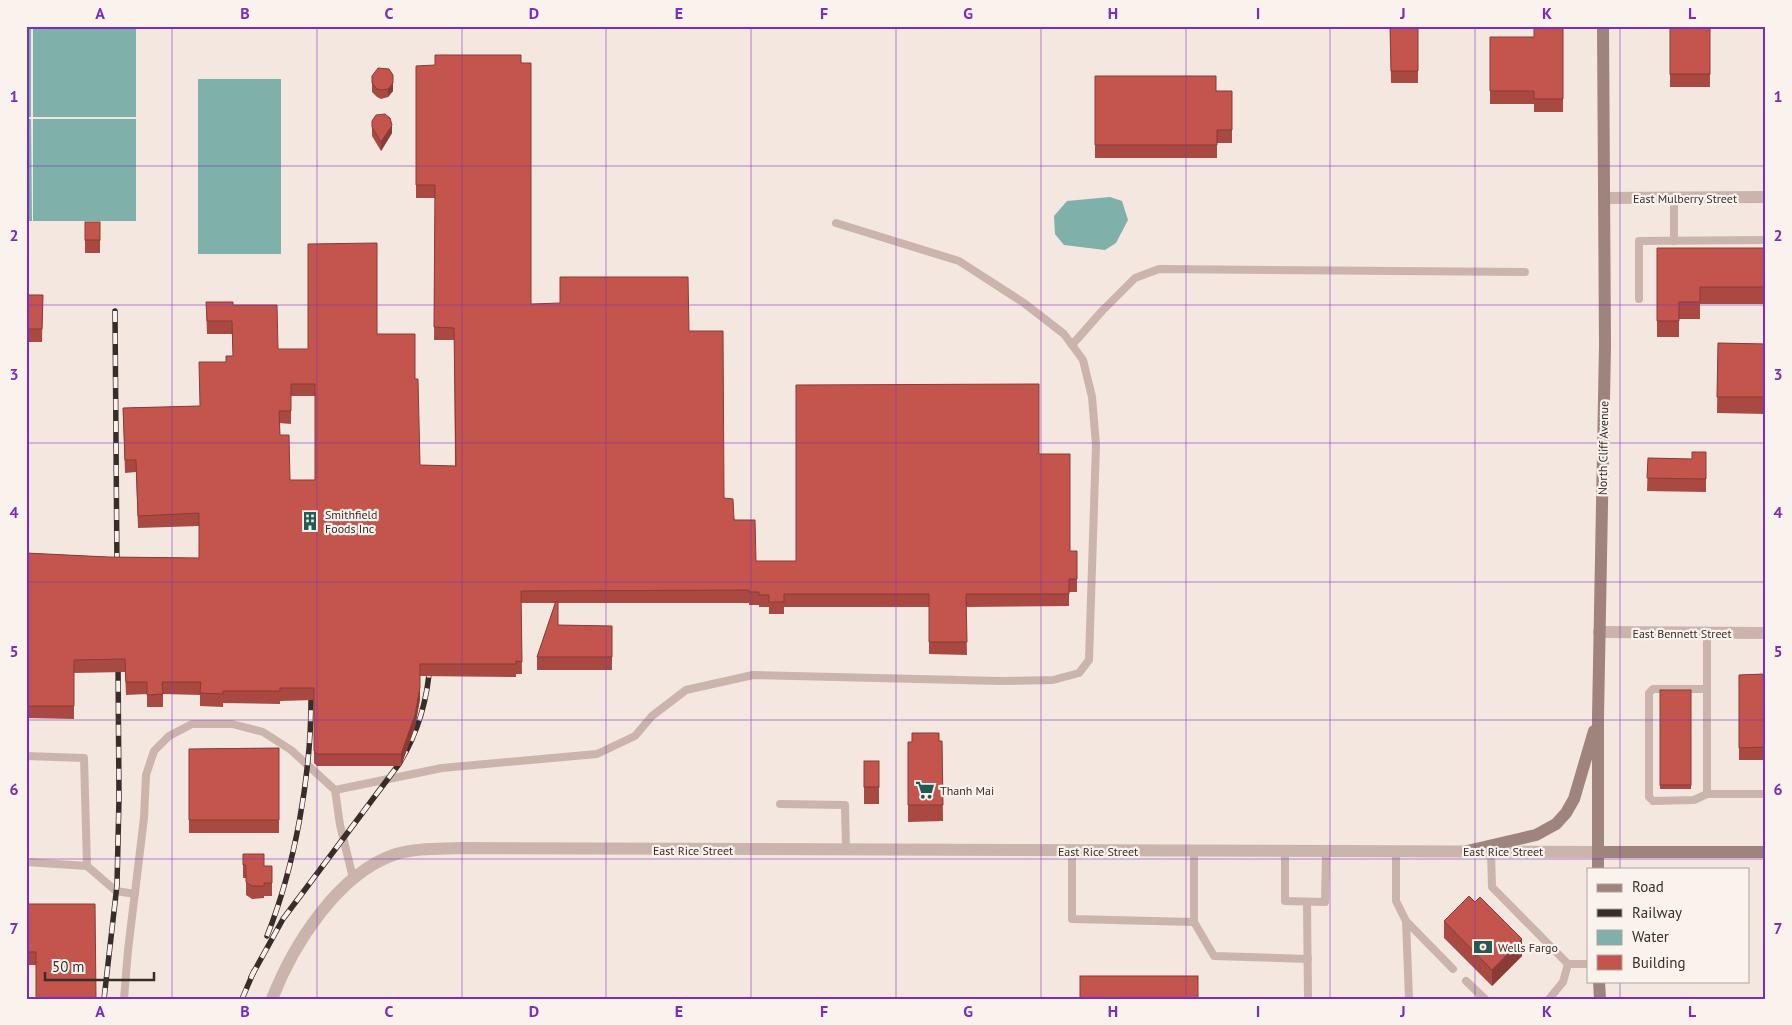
<svg xmlns="http://www.w3.org/2000/svg" width="1792" height="1025" font-family="'PT Sans',sans-serif">
<style>
.water{fill:#7fb0a9}
.lines{fill:none;stroke-linecap:round;stroke-linejoin:round}
.service{stroke:#cbb4ab;stroke-width:8}
.minor{stroke:#cbb4ab;stroke-width:12}
.tertiary{stroke:#cbb4ab;stroke-width:12}
.secondary{stroke:#9f837d;stroke-width:12}
.rail-casing{stroke:#392d2a;stroke-width:5.5}
.rail{stroke:#faf2ed;stroke-width:4;stroke-dasharray:11;stroke-linecap:butt}
.wall{fill:#a94942;fill-rule:evenodd}
.shaded-wall{fill:#893c36}
.building{fill:#c4554d;stroke:#893c36;fill-rule:evenodd}
.grid{fill:none;stroke:#7b2cbf;stroke-width:1;stroke-opacity:0.55}
.labels{text-anchor:middle;dominant-baseline:central;stroke-width:4.5;stroke-linejoin:round;paint-order:stroke}
.street-label{font-size:12px;fill:#392d2a;stroke:#faf2ed}
.poi-label{font-size:12px;fill:#392d2a;stroke:#faf2ed;text-anchor:start}
.neatline{fill:none;stroke:#7b2cbf;stroke-width:2}
.grid-label{font-size:16px;text-anchor:middle;font-weight:bold;fill:#7b2cbf}
</style>
<rect width="100%" height="100%" fill="#f3e7e0"/>
<g class="water">
<rect x="26" y="26" width="5" height="91"/>
<rect x="33" y="26" width="103" height="91"/>
<rect x="198" y="79" width="83" height="175"/>
<path d="M26,119H31L32,221H26Z"/>
<rect x="33" y="119" width="103" height="102"/>
<path d="M1110,197L1122,201L1128,220L1116,243L1105,250L1064,245L1055,234L1054,216L1067,201Z"/>
</g>
<g class="lines">
<g class="service">
<path d="M1674,241V198"/>
<path d="M1639,299V241L1766,240"/>
<path d="M1072,345L1102,311L1135,278L1159,269L1525,272"/>
<path d="M1707,633V794H1766"/>
<path d="M1707,689H1653L1649,693V797L1653,801L1694,800L1707,794"/>
<path d="M26,756L84,758L87,866L26,862"/>
<path d="M335,790L442,768L597,754L635,736L652,716L686,690L753,675L1001,681L1053,680L1079,673L1089,660L1096,445L1092,397L1083,360L1064,334L1024,303L959,261L836,223"/>
<path d="M780,804L845,805L846,850"/>
<path d="M1072,850V919L1194,922V851"/>
<path d="M1285,851V901L1325,902L1326,851"/>
<path d="M1396,851V901L1406,921L1409,999"/>
<path d="M1491,851L1492,887L1568,964H1588"/>
<path d="M87,866L116,891L135,894"/>
<path d="M1307,902L1308,999"/>
<path d="M1406,921L1453,969"/>
<path d="M1194,922L1214,956L1308,959"/>
<path d="M1466,981L1485,999"/>
<path d="M124,999L128,950L144,818L146,775L154,751L169,736L192,724H232L263,732L291,750L335,790L340,825L353,878"/>
<path d="M1549,999L1563,982L1568,964"/>
</g>
<g class="minor">
<path d="M1604,198L1766,197"/>
<path d="M1599,632L1766,633"/>
</g>
<path class="tertiary" d="M272,999C293,945 338,873 396,854C417,848 439,849 461,848L1598,852"/>
<g class="secondary">
<path d="M1467,851L1536,835L1556,824L1566,813L1574,799L1594,731"/>
<path d="M1598,852H1766"/>
<path d="M1598,869V717L1605,346L1603,26"/>
<path d="M1599,981L1600,999"/>
</g>
<g class="rail-casing">
<g id="rail">
<path d="M115,311L117,570"/>
<path d="M267,936C295,866 311,776 311,700"/>
<path d="M251,977L283,919L399,764C418,733 428,698 430,662"/>
<path d="M104,999L117,885L119,798L118,660"/>
<path d="M242,999L254,971"/>
</g>
</g>
<use href="#rail" class="rail"/>
</g>
<g class="wall">
<path d="M1390,26H1418V83H1391Z"/>
<path d="M1563,26V112H1534V104H1490V37H1534Z"/>
<rect x="1670" y="26" width="40" height="61"/>
<path d="M416,66L531,304L689,331L724,498L756,561H796L1039,454L1070,551H1077V592H1069V606L966,607L967,655L929,654V607H784V614H769V607H759V605H749V603H558V625L612,626V670H537V657L555,603H521L522,674H516V677L420,676V699L415,727L401,766H317L314,763V700L280,701V704L223,703V707L200,706V695L163,694V707H147V694L126,695L125,672L74,673V719L26,718V553L108,557L199,558V526L138,528L136,472L125,473L123,408L200,406L226,362L233,356L232,334H207L206,302L233,305L278,349H308L377,334L415,379L420,465L455,466L454,340H434L435,198H416ZM291,396H315V480H290L280,435L279,423L291,424Z"/>
<path d="M372,76L393,91L388,97L381,99L377,97L372,92Z"/>
<path d="M1095,76L1216,91H1232V143H1217V158H1095Z"/>
<path d="M372,121L392,133L381,151L372,136Z"/>
<rect x="85" y="222" width="15" height="31"/>
<path d="M1657,248H1766V304H1700V319H1679V337H1657Z"/>
<path d="M26,295H43L42,342H26Z"/>
<path d="M1718,343L1766,344V414L1717,413Z"/>
<path d="M1706,452V492L1647,491L1648,458L1692,459Z"/>
<path d="M1766,674V760H1739V675Z"/>
<rect x="1660" y="690" width="31" height="99"/>
<path d="M942,741L943,821L908,822V742Z"/>
<path d="M279,748V833H189V749Z"/>
<rect x="864" y="761" width="15" height="43"/>
<path d="M243,854L264,866H272V896H264V898L252,899L246,895V878H243Z"/>
<path d="M26,904L96,999L36,965H26Z"/>
<path d="M1444,921L1522,956L1492,986L1444,938Z"/>
</g>
<g class="shaded-wall">
<path d="M393,83V91L388,97V89Z"/>
<path d="M392,125V133L381,151V142Z"/>
<path d="M420,687V699L415,727L401,766V754Z"/>
<path d="M1522,939V956L1492,986V970Z"/>
</g>
<g class="building">
<path d="M1390,26H1418V71H1391Z"/>
<path d="M1534,26H1563V99H1534V91H1490V37H1534Z"/>
<rect x="1670" y="26" width="40" height="48"/>
<path d="M435,55H521V63H531V304L560,303V277H688L689,331H723L724,498L733,499L734,520H755L756,561H796V385L1039,384V454H1070V551H1077V579H1069V594H966L967,642H929V594H784V602H769V595H759V592H749V590L521,591L522,662L516,661V664H420V687L415,715L401,754H317L314,751V688H280V691H223V694L200,693L201,682H162L163,694L147,695V682H126L125,659L74,660V706H26V553L108,557L199,558V513L138,516L136,460H125L123,408L200,406L199,362H226V356H233L232,321H207L206,302H233V305H277L278,349H308V244L377,243V334H415V379H418L420,465L456,466L454,328L434,327L435,185H416V66L435,65ZM291,384H315V480H290L289,435H280L279,411H291Z"/>
<path d="M378,68L389,69L393,75V83L388,89L381,90L377,89L372,83V76Z"/>
<path d="M1095,76H1216V91H1232V130H1217V145H1095Z"/>
<path d="M385,114L390,118L392,125L381,142L372,127V121L376,115Z"/>
<rect x="85" y="222" width="15" height="18"/>
<path d="M1657,248H1766V287H1700V302H1679V321H1657Z"/>
<path d="M26,295H43L42,329H26Z"/>
<path d="M1718,343L1766,344V397H1717Z"/>
<path d="M1692,452H1706V479L1647,478L1648,458L1692,459Z"/>
<path d="M556,601L558,602V625L612,626V657H537Z"/>
<path d="M1766,674V747L1739,748V675Z"/>
<rect x="1660" y="690" width="31" height="95"/>
<path d="M912,733H939V741H942L943,805H908V742H912Z"/>
<path d="M279,748V820H189V749Z"/>
<rect x="864" y="761" width="15" height="26"/>
<path d="M243,854H264V866H272V883H264V886H252L246,882V865H243Z"/>
<path d="M1469,896L1475,902L1480,897L1522,939L1492,970L1444,921Z"/>
<path d="M26,904H95L96,999H36V952H26Z"/>
<rect x="1080" y="976" width="118" height="23"/>
</g>
<path class="grid" d="M172,26V999M317,26V999M462,26V999M606,26V999M751,26V999M896,26V999M1041,26V999M1186,26V999M1330,26V999M1475,26V999M1620,26V869M26,166H1766M26,305H1766M26,443H1766M26,582H1766M26,720H1766M26,859H1766M1620,981V999"/>
<defs>
<g id="building-bare" transform="scale(1.5)"><path d="M-4-6H4V6H1V3H-1V6H-4ZM-2.5-4.3h1.7v1.8h-1.7ZM.8-4.3h1.7v1.8H.8ZM-2.5-1h1.7V.8h-1.7ZM.8-1h1.7V.8H.8Z" fill="#205b54" stroke="#faf2ed" stroke-width="2.5" paint-order="stroke"/></g>
<g id="supermarket-bare" transform="scale(1.5)"><path d="M-6-5.5h2.5l.6 2H6L4.5 2H-2.5L-4.4-4H-6ZM-1.5 3.2a1.3 1.3 0 1 0 .1 0ZM3 3.2a1.3 1.3 0 1 0 .1 0Z" fill="#205b54" stroke="#faf2ed" stroke-width="2.5" paint-order="stroke"/></g>
<g id="bank-bare" transform="scale(1.5)"><path d="M-6-4H6V4H-6ZM0-2.3a2.3 2.3 0 1 0 0 4.6a2.3 2.3 0 1 0 0-4.6Z" fill="#205b54" stroke="#faf2ed" stroke-width="2.5" paint-order="stroke"/></g>
</defs>
<g fill-rule="evenodd">
<use href="#building-bare" x="310" y="521"/>
<use href="#supermarket-bare" x="925" y="790"/>
<use href="#bank-bare" x="1483" y="947"/>
</g>
<g class="labels">
<g class="street-label">
<text x="1685" y="198">East Mulberry Street</text>
<text transform="translate(1603 448) rotate(-89)">North Cliff Avenue</text>
<text x="1682" y="633">East Bennett Street</text>
<text x="693" y="850">East Rice Street</text>
<text x="1098" y="851">East Rice Street</text>
<text x="1503" y="851">East Rice Street</text>
</g>
<g class="poi-label">
<text x="325" y="514">Smithfield<tspan x="325" dy="14">Foods Inc</tspan></text>
<text x="940" y="790">Thanh Mai</text>
<text x="1498" y="947">Wells Fargo</text>
</g>
</g>
<rect width="1792" height="1025" fill="none" stroke="#faf2ed" stroke-width="55"/>
<rect x="1587" y="868" width="162" height="115" fill="#faf2ed" stroke="#ada39f"/>
<rect x="1597" y="884" width="25" height="8" fill="#9f837d" stroke="#ada39f"/>
<text x="1632" y="892" font-size="15" fill="#392d2a">Road</text>
<rect x="1597" y="909" width="25" height="8" fill="#392d2a" stroke="#ada39f"/>
<text x="1632" y="918" font-size="15" fill="#392d2a">Railway</text>
<rect x="1597" y="930" width="25" height="15" fill="#7fb0a9" stroke="#ada39f"/>
<text x="1632" y="942" font-size="15" fill="#392d2a">Water</text>
<rect x="1597" y="955" width="25" height="15" fill="#c4554d" stroke="#ada39f"/>
<text x="1632" y="968" font-size="15" fill="#392d2a">Building</text>
<path d="M45 972v8h109v-8" fill="none" stroke="#392d2a" stroke-width="2.5"/>
<text x="52" y="972" font-size="15" fill="#392d2a" stroke="#faf2ed" stroke-width="4" paint-order="stroke">50 m</text>
<rect x="28" y="28" width="1736" height="970" class="neatline"/>
<g class="grid-label">
<text x="100" y="19">A</text>
<text x="245" y="19">B</text>
<text x="389" y="19">C</text>
<text x="534" y="19">D</text>
<text x="679" y="19">E</text>
<text x="824" y="19">F</text>
<text x="968" y="19">G</text>
<text x="1113" y="19">H</text>
<text x="1258" y="19">I</text>
<text x="1403" y="19">J</text>
<text x="1547" y="19">K</text>
<text x="1692" y="19">L</text>
<text x="14" y="102">1</text>
<text x="1778" y="102">1</text>
<text x="14" y="241">2</text>
<text x="1778" y="241">2</text>
<text x="14" y="380">3</text>
<text x="1778" y="380">3</text>
<text x="14" y="518">4</text>
<text x="1778" y="518">4</text>
<text x="14" y="657">5</text>
<text x="1778" y="657">5</text>
<text x="14" y="795">6</text>
<text x="1778" y="795">6</text>
<text x="14" y="934">7</text>
<text x="1778" y="934">7</text>
<text x="100" y="1017">A</text>
<text x="245" y="1017">B</text>
<text x="389" y="1017">C</text>
<text x="534" y="1017">D</text>
<text x="679" y="1017">E</text>
<text x="824" y="1017">F</text>
<text x="968" y="1017">G</text>
<text x="1113" y="1017">H</text>
<text x="1258" y="1017">I</text>
<text x="1403" y="1017">J</text>
<text x="1547" y="1017">K</text>
<text x="1692" y="1017">L</text>
</g>
</svg>
